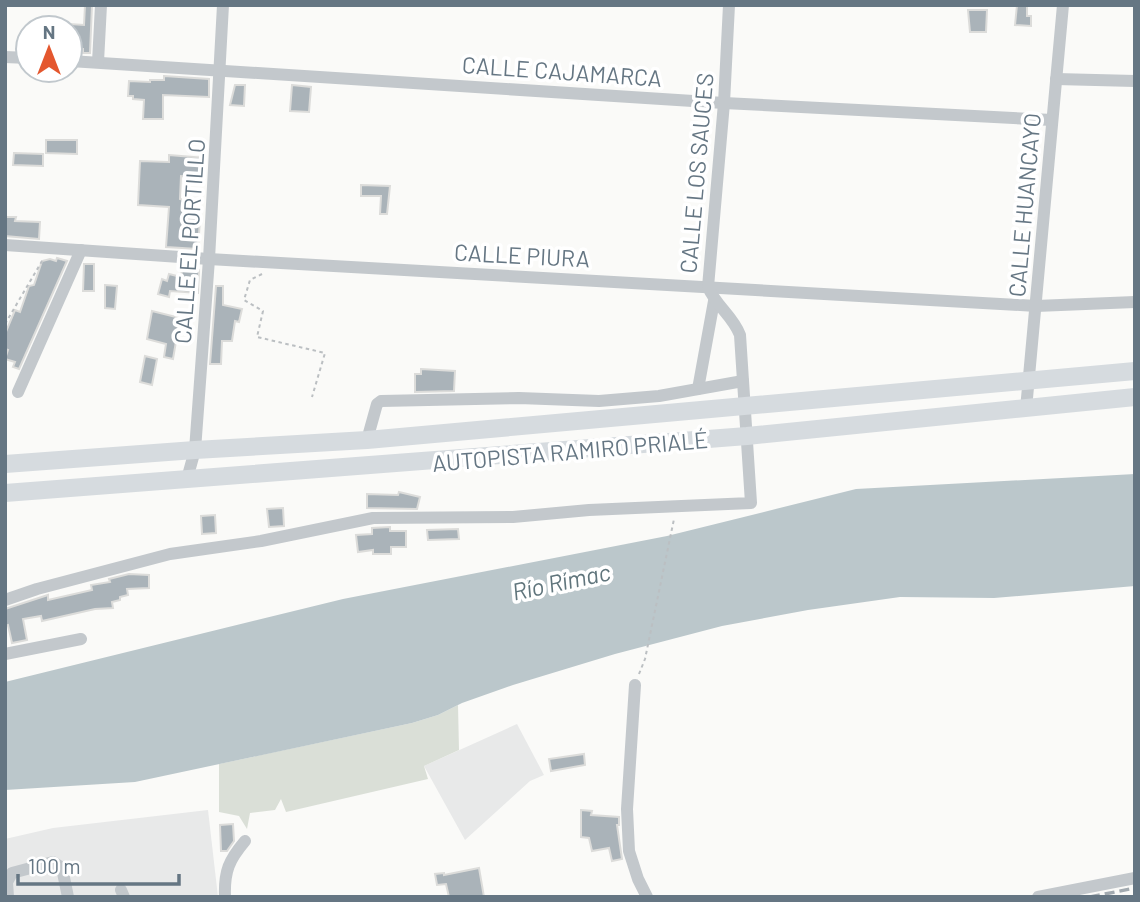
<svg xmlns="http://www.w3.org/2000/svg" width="1140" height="902" font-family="Barlow,sans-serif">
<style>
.built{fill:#e8e9e9}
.green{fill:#dadfd7}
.water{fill:#bbc7cb}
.building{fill:#aab3b9;stroke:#dcdcda;stroke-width:2}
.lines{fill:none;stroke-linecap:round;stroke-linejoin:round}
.path{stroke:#bbbfc2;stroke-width:2;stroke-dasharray:3.5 3.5;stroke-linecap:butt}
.minor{stroke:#c3c8cc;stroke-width:12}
.highway{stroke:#d6dbdf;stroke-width:18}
.rail{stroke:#a2aab0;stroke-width:3.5;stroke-dasharray:10 5;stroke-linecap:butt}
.labels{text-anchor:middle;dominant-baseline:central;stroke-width:7;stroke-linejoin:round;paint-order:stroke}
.street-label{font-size:23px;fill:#657683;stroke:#fff}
.water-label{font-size:24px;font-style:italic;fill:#60757c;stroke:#fff}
</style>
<rect width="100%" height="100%" fill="#fafaf8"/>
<g class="built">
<path d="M517,724L544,775L530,781L465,840L424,766Z"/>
<path d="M208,810L218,897H5V839L53,828Z"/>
</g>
<path class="green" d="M458,705L459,750L424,766L428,779L286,812L281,799L275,810L250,813L247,829L239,816L219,812V764L412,723L438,715Z"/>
<path class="water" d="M1135,474V586L994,598L900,597L808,610L722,626L615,654L513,685L462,703L438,715L412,723L135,782L5,790V682L343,599L667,536L856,489Z"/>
<g class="building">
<path d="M85,5H92L90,53H83V49H70V24L84,25Z"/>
<path d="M1017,5H1027V16H1031V26L1015,25Z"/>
<path d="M968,10H987L986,32H970Z"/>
<path d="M164,76L209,79V97L163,95V119H143L144,100L133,99V96H128L129,81L150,82V80H164Z"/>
<path d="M235,85H245L244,106L230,105Z"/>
<path d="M292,85L311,87L309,112L290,111Z"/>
<path d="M46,140H77V154L46,153Z"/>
<path d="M14,153L43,154V166L13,165Z"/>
<path d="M169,155L205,158L204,178L181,176L180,199L184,200L183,218L200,219L198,249L166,247L169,207L138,205L140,161L169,162Z"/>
<path d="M361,185L390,186L387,214H380L381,196H361Z"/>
<path d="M5,217H16L15,221L40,222L39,239L5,236Z"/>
<path d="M57,258L67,261L19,369L13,367L15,362L5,359L8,350L5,349V334L15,310L20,312L29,286L34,285L42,261L50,259L56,261Z"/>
<path d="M84,264H94V291H83Z"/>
<path d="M182,269L199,270L198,293L170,291L169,297L158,294L162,279L167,281L169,274L181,277Z"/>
<path d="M105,285L117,286L115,309L105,308Z"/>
<path d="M216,286H223V305L242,309L239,322L235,321L232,341H222L221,364H210Z"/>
<path d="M152,311L180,318L173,359L164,357L166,344L147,339Z"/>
<path d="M145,356L157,359L152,385L140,382Z"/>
<path d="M421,369L455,371L454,391L415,392V374H421Z"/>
<path d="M399,492L420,497L417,509L367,508V494L398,495Z"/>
<path d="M283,508L284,526L269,527L267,509Z"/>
<path d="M215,515L216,533L202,534L201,516Z"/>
<path d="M390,527V531H406V547H391V554H373V550L358,552L356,535L372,534V528Z"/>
<path d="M458,529L459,539L428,540L427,530Z"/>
<path d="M129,574L149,575V588L127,589L128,595L120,597V600L112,602L113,608L95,609L42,621L41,616L23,619L27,640L12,643L8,625L5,626V609L48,595V600L92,590L91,585L110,582L109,579Z"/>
<path d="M584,754L585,765L551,771L549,759Z"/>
<path d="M581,810L592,811L591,815L619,817V825H617L622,859L612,861L609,848L592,851L589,838L581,837Z"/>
<path d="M233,824L234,841L227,851H221L220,825Z"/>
<path d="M479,868L484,897H449L446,884L437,885L435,874L444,873V875Z"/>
</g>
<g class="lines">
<g class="path">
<path d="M262,274L250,280L244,300L263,311L257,337L325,353L312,397"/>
<path d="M5,324L42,261"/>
<path d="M639,674L645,659L674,519"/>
</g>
<g class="minor">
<path d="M5,57L28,58"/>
<path d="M70,61L724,103L1052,120"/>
<path d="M98,62L101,5"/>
<path d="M1056,79L1135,81"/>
<path d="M5,245L209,259L1036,306L1135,302"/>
<path d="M698,389L714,301"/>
<path d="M18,392L81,250"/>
<path d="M1026,409L1063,5"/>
<path d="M367,440L377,404L381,401L519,398L599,401L659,396L743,381"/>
<path d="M187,479L195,450L209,259L223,5"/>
<path d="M5,600L37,589L170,554L261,541L373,518L513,517L589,510L751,503L740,335C733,316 716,306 708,287L724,103L729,5"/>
<path d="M5,654L81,639"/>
<path d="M635,685L627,809L629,851L638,879L647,897"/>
<path d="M121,890L124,897"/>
<path d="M8,897L7,882L12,873L53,862L62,868L68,897"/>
<path d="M225,897C224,871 229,860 245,841"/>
<path d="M1038,897L1135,878"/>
</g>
<g class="highway">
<path d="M5,464L195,450L367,440L1135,371"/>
<path d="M5,493L747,436L1135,397"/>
</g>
<path class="rail" d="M1090,897L1135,888"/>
</g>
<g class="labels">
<g class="street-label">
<text transform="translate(562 71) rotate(4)">CALLE CAJAMARCA</text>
<text transform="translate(696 173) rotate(-85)">CALLE LOS SAUCES</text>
<text transform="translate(1024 205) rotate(-85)">CALLE HUANCAYO</text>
<text transform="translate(189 241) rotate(-86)">CALLE EL PORTILLO</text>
<text transform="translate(522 255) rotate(3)">CALLE PIURA</text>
<text transform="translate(570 451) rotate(-5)">AUTOPISTA RAMIRO PRIALÉ</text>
</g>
<g class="water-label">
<text transform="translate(561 581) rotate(-12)">Río Rímac</text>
</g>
</g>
<rect width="1140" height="902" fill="none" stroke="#657683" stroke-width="14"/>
<g transform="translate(49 49)"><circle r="33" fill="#ffffff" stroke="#c1c8cd" stroke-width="2"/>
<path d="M0-5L12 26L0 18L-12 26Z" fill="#e4572e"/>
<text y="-10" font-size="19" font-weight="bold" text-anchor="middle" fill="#657683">N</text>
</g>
<path d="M18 874v10h161v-10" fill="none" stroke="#657683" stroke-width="3.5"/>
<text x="28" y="874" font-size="21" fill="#657683" stroke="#ffffff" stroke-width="5" paint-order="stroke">100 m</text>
</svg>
